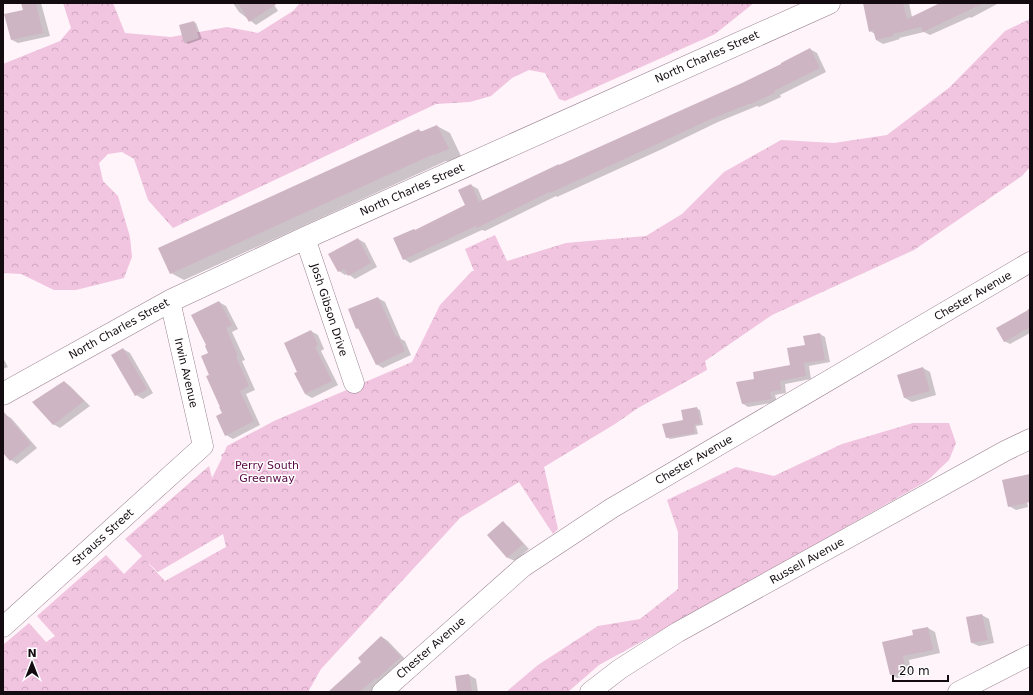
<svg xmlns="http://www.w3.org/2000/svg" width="1033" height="695" font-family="'DejaVu Sans',sans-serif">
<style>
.forest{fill:url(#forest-crowns);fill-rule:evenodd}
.shadow{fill:#0003}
.building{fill:#ceb5c4}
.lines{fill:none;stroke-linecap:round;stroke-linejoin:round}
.minor-casing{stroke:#967f8d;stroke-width:21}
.tertiary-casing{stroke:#967f8d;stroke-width:23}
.minor{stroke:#fff;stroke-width:20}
.tertiary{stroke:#fff;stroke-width:22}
.labels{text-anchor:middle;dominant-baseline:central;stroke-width:3;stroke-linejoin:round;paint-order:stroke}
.street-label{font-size:11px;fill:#130b10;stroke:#fff}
.park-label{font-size:11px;fill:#580844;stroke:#fff}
</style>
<defs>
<pattern id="forest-crowns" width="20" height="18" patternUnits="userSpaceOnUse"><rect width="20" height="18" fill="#f1c4df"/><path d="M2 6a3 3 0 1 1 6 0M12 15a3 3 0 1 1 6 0" fill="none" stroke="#cea7be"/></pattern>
</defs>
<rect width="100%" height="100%" fill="#fff4fa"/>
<g class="forest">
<path d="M63,3H113L125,33L171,37L227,27L258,33L293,11L300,3H754L715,34L565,101L559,99L545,73L529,70L512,78L491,96L470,102L436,104L173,228L148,200L134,159L122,152L108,154L99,163L103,181L118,196L130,237L132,257L124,278L76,290H54L21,274L3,273V64L60,41L71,28Z"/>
<path d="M1030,19V167L1022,176L914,250L772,315L705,361L707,370L638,408L615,424L544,467L558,529L553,534L519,482L460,518L321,669L308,692H3V645L29,623L46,642L55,636L37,616L106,555L124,574L142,556L125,539L209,466L212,478L222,458L221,455L224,453L227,446L274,421L412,362L440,305L472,271H474L465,249L495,235L507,261L566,243L646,236L682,214L724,172L781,140L834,143L887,135L950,87L1005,31ZM223,534L226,547L165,581L145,560L158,572Z"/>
<path d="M913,423H949L956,443L949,460L927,481L714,602L599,665L568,692H506L538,665L598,626L640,619L678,589V532L667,500L736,467L774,476L842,444Z"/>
</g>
<g class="shadow">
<path d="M22,3H41L50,36L18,43L12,40L24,11Z"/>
<path d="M233,3H273L278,11L256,25L239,12Z"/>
<path d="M864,3H909L912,17L942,3H999L971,18L970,17L930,35L924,32L899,38L900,39L883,44L876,40L875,34L870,31Z"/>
<path d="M193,22L196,23L202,39L188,44L185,42Z"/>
<path d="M810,49L817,53L826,72L780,95L781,97L759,107L757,106L718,122L660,150L557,197L556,196L485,231L482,230L410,263L404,259L415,231L466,206L471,185L478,189L483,201L559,165H560L742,84L783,64Z"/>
<path d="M437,126L450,133L461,156L448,162L446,161L184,280L171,273L419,130L423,132Z"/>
<path d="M358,239L365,243L377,267L355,279L348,274L345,275L339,271Z"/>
<path d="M378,298L385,302L401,339L405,341L411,355L383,368L376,364L360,330L357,328L349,310Z"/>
<path d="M219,302L226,306L238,329L232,332L245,360L242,361L255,390L246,394L260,425L233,439L226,435L222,407L210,375L209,353Z"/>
<path d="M1030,308V333L1010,344L1004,341L1028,311L1027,310Z"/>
<path d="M311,331L318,335L324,349L321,351L338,385L312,398L305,394Z"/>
<path d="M820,334L825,337L830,362L809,366L811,379L785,384L786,393L775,395L777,402L748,407L742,403L755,380L792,365L806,346Z"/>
<path d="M123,349L130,353L153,393L143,399L136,395L112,355Z"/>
<path d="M3,358L8,367L3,369Z"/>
<path d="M923,368L930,372L936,395L912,402L905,398L899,375Z"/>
<path d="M64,382L70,386L90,406L60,428L53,424Z"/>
<path d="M696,408L700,410L703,425L696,426L698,434L670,439L667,437Z"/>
<path d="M4,414L11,418L37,448L17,464L11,460L3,452V415Z"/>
<path d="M1030,475V501H1027L1028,507L1016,510L1009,506Z"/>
<path d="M503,523L509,527L529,549L515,561L508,558L489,535Z"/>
<path d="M982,615L989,619L994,643L979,646L972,643Z"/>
<path d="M928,628L935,632L940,653L909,660L912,675L897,678L891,674L914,636Z"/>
<path d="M382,637L388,641L407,661L370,692H339Z"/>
<path d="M469,675L476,679L478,692H458Z"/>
</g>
<g class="building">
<path d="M21,3H36L43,33L11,40L4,14L23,10Z"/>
<path d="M238,3H278L249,22Z"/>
<path d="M863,3H903L907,19L940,3H984L923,32L921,27L893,34V36L876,40L873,30L869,32Z"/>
<path d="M194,21L199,38L184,43L179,25Z"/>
<path d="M810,48L820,68L774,91L775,93L751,104V103L711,119L653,146L550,193L549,192L477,228L476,226L403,260L393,238L414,229L415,230L465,205L458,190L471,184L479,202L559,164V165L742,83L781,64V63Z"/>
<path d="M437,125L449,149L434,155V154L170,274L158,248L419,129L420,132Z"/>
<path d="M358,238L371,263L348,276L344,269L338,272L328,254Z"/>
<path d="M378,297L396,337L398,336L405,351L376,365L358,328L356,329L348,309Z"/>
<path d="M219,301L232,325L226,328L238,356L236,357L249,386L240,391L254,421L225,436L216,416L222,413L219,407H220L206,376L209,375L201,356L208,353L205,346L206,345L191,315Z"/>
<path d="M1030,309V327L1004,342L996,328Z"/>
<path d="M311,330L318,345L315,347L332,381L305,394L294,373L297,372L284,343Z"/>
<path d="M820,333L825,360L804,363L806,376L780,381L781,390L770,392L772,399L742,404L736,382L754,379L753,372L790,365L787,348L805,345L803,336Z"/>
<path d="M123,348L147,389L135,396L111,355Z"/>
<path d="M923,367L930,391L904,398L897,375Z"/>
<path d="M64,381L84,401L53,425L32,402Z"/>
<path d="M697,407L701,423L694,425L695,433L666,438L662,424L683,420L681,410Z"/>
<path d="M3,411L31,444L10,461L3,453Z"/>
<path d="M1030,474V502L1008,507L1002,480Z"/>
<path d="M503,521L523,544L507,558L487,535Z"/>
<path d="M982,614L988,640L971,643L966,617Z"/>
<path d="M928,627L933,650L903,656L906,672L890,675L882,642L913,635L912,630Z"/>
<path d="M381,636L401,657L377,679L376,678L359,692H328L361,662L358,658Z"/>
<path d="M469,674L472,692H457L455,676Z"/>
</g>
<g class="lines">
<g class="minor-casing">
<g id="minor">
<path d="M305,238L354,383"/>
<path d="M3,627L203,446L170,301"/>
<path d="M382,692L523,567L612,508L1030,262"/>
<path d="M590,692L620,669L678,632L1005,451L1030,439"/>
<path d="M958,692L1030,655"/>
</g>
</g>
<g class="tertiary-casing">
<path id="tertiary" d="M3,394L170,301L305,238L829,3"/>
</g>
<use href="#minor" class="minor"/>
<use href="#tertiary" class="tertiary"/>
</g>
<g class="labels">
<g class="street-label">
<text transform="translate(707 57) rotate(-24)">North Charles Street</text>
<text transform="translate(412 190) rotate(-24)">North Charles Street</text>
<text transform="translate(973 296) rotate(-30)">Chester Avenue</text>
<text transform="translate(329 310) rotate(72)">Josh Gibson Drive</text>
<text transform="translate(119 329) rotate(-29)">North Charles Street</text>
<text transform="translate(186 373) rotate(77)">Irwin Avenue</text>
<text transform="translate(694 460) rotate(-30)">Chester Avenue</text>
<text transform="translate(103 537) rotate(-42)">Strauss Street</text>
<text transform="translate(807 561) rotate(-29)">Russell Avenue</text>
<text transform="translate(431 648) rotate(-41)">Chester Avenue</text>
</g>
<g class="park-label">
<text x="267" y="465">Perry South<tspan x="267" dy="13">Greenway</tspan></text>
</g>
</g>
<rect width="1033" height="695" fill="none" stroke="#130b10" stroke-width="8"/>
<g transform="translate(32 663)" stroke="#ffffff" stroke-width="3" paint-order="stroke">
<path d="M0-3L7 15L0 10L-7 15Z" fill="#130b10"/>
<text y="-6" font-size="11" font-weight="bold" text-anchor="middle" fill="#130b10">N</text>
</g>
<path d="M893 675v6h55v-6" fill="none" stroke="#130b10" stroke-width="2"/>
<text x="899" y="675" font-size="12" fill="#130b10" stroke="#ffffff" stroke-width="3" paint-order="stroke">20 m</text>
</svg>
